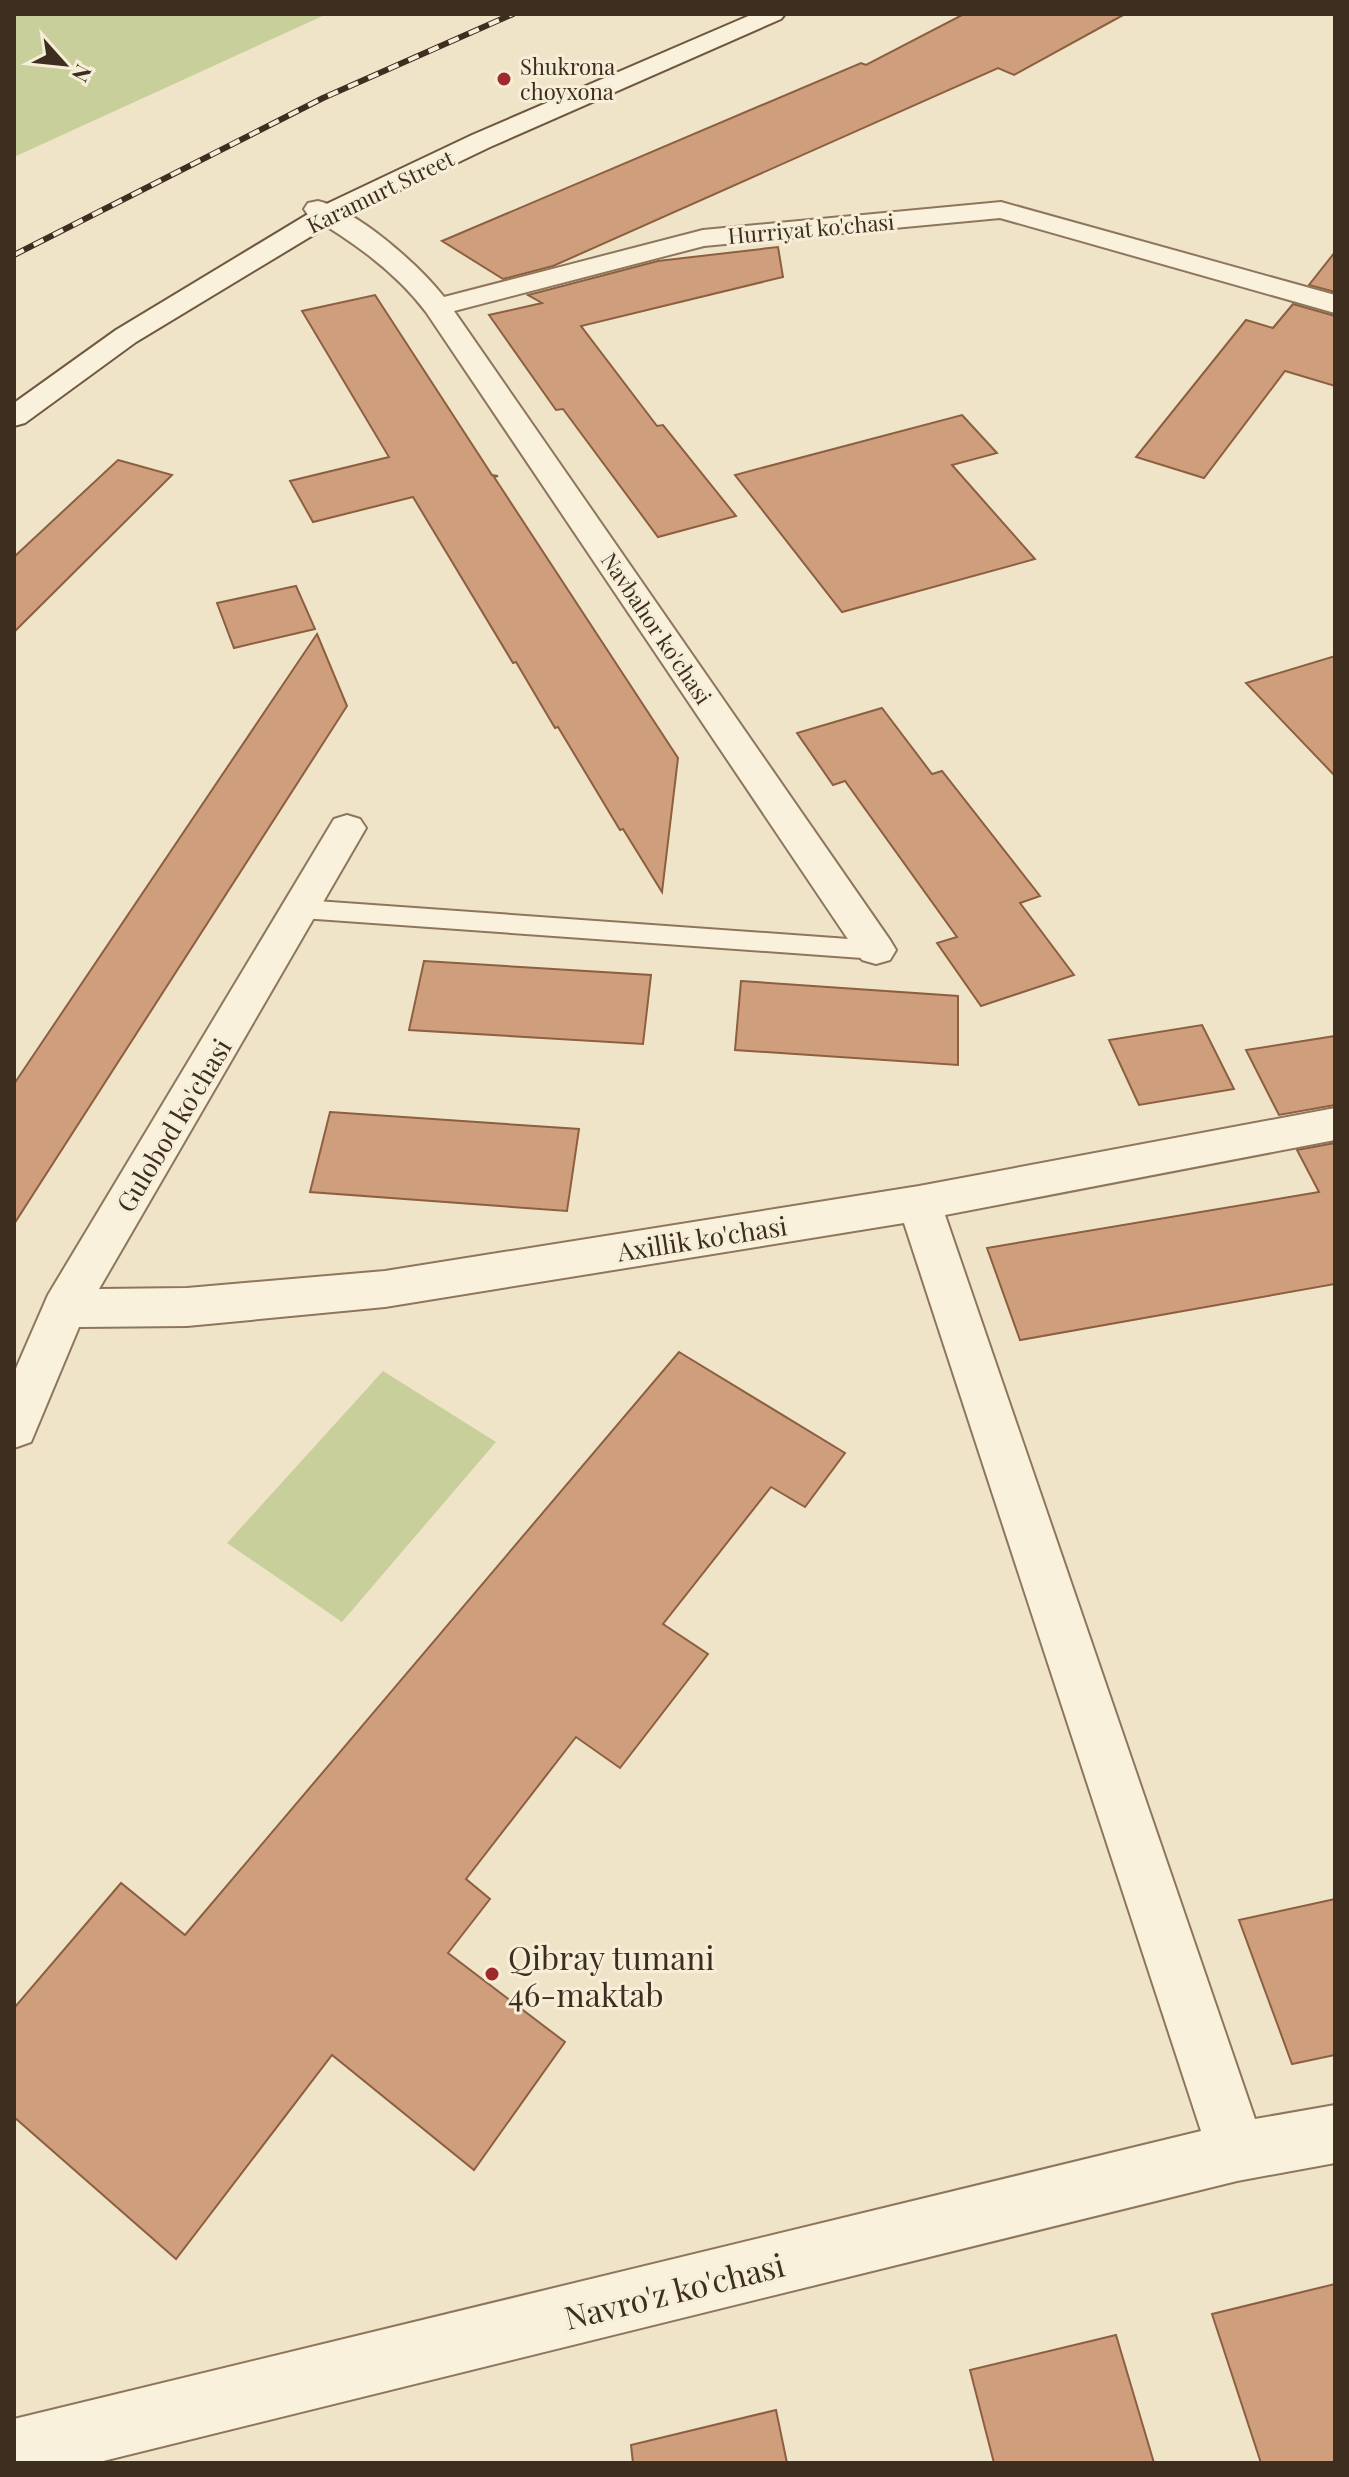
<svg xmlns="http://www.w3.org/2000/svg" width="1349" height="2477" font-family="'Playfair Display',serif">
<style>
.green{fill:#c9cf9b}
.building{fill:#cf9f7d;stroke:#8d5f41;stroke-width:2}
.lines{fill:none;stroke-linecap:round;stroke-linejoin:round}
.lane-casing{stroke:#8d765c;stroke-width:4}
.street-casing{stroke:#8d765c;stroke-width:4}
.secondary-casing{stroke:#6f573f;stroke-width:4}
.lane{fill:#faf1dc;fill-rule:evenodd}
.street{fill:#faf1dc;fill-rule:evenodd}
.secondary{fill:#faf1dc;fill-rule:evenodd}
.rail-casing{stroke:#3d2e20;stroke-width:6}
.rail{stroke:#f7eed8;stroke-width:4;stroke-dasharray:11;stroke-linecap:butt}
.poi-dot{fill:#9e2a2b;stroke:#f7eed8;stroke-width:3}
.labels{text-anchor:middle;dominant-baseline:central;stroke-width:6;stroke-linejoin:round;paint-order:stroke}
.far-poi-label{font-size:22px;fill:#3d2e20;stroke:#f7eed8;text-anchor:start}
.far-street-label{font-size:22px;fill:#3d2e20;stroke:#f7eed8}
.street-label{font-size:26px;fill:#3d2e20;stroke:#f7eed8}
.near-poi-label{font-size:32px;fill:#3d2e20;stroke:#f7eed8;text-anchor:start}
.near-street-label{font-size:32px;fill:#3d2e20;stroke:#f7eed8}
</style>
<rect width="100%" height="100%" fill="#f0e4c8"/>
<g class="green">
<path d="M14,14H327L14,157Z"/>
<path d="M383,1371L496,1442L342,1622L227,1543Z"/>
</g>
<g class="building">
<path d="M964,14H1125L1014,75L998,68L553,266L503,279L442,241L861,63L866,65Z"/>
<path d="M778,247L783,277L581,326L657,426L663,425L736,516L658,537L563,409L556,410L489,315L542,303L528,295L658,261Z"/>
<path d="M1335,252V292L1309,285Z"/>
<path d="M375,295L492,475L498,476L494,477L678,758L662,892L623,829L620,830L558,727L555,728L516,662L513,663L413,497L313,522L290,481L389,457L302,311Z"/>
<path d="M1293,304L1335,316V386L1285,371L1204,478L1136,457L1246,320L1273,328Z"/>
<path d="M962,415L997,453L952,465L1035,559L842,612L735,475Z"/>
<path d="M118,460L172,475L14,632V557Z"/>
<path d="M296,586L315,629L234,648L217,603Z"/>
<path d="M317,634L347,706L14,1224V1084Z"/>
<path d="M1335,656V776L1246,683Z"/>
<path d="M882,708L932,774L942,771L1040,896L1020,903L1074,975L981,1006L937,943L957,937L845,781L833,785L797,733Z"/>
<path d="M424,961L651,975L643,1044L409,1030Z"/>
<path d="M741,981L958,996V1065L735,1050Z"/>
<path d="M1202,1025L1234,1089L1139,1105L1109,1040Z"/>
<path d="M1335,1036V1105L1279,1115L1246,1050Z"/>
<path d="M330,1112L579,1129L567,1211L310,1192Z"/>
<path d="M1335,1143V1284L1020,1340L987,1248L1319,1192L1297,1150Z"/>
<path d="M679,1352L845,1453L805,1507L771,1487L663,1624L708,1654L620,1768L576,1737L466,1879L490,1899L448,1953L565,2042L474,2170L332,2055L176,2259L14,2117V2008L121,1883L185,1935Z"/>
<path d="M1335,1899V2055L1292,2064L1239,1920Z"/>
<path d="M1335,2284V2463H1261L1212,2314Z"/>
<path d="M1116,2335L1154,2463H994L970,2370Z"/>
<path d="M776,2410L787,2463H633L631,2445Z"/>
</g>
<g class="lines">
<g class="lane-casing">
<path id="lane" d="M302,900L876,941L885,944L888,950L885,956L876,959L302,918L293,915L290,909L293,903Z"/>
</g>
<g class="street-casing">
<g id="street">
<path d="M318,201C357,210 419,265 444,297L703,230L1001,202L1335,295V313L1000,218L704,246L454,311L890,940L896,950L890,960L876,964L862,960L426,312C395,271 352,241 308,215L304,209L308,203Z"/>
<path d="M347,815L360,819L366,828L99,1289L187,1288L385,1271L919,1186L1335,1108V1140L945,1215L1255,2119L1335,2105V2163L1237,2181L95,2463H14V2419L1201,2131L904,1223L385,1307L187,1326L79,1327L31,1442L14,1448V1373L48,1295L334,819Z"/>
</g>
</g>
<g class="secondary-casing">
<path id="secondary" d="M753,14H785L781,19L490,147L338,220L136,342L25,423L14,426V403L116,330L318,208L472,135Z"/>
</g>
<use href="#lane" class="lane"/>
<use href="#street" class="street"/>
<use href="#secondary" class="secondary"/>
<g class="rail-casing">
<path id="rail" d="M14,255L323,98L513,14"/>
</g>
<use href="#rail" class="rail"/>
</g>
<g class="poi-dot">
<circle cx="504" cy="79" r="8"/>
<circle cx="492" cy="1974" r="8"/>
</g>
<g class="labels">
<g class="far-poi-label">
<text x="520" y="66">Shukrona<tspan x="520" dy="25">choyxona</tspan></text>
</g>
<g class="far-street-label">
<text transform="translate(380 191) rotate(-26)">Karamurt Street</text>
<text transform="translate(811 228) rotate(-5)">Hurriyat ko'chasi</text>
<text transform="translate(657 628) rotate(56)">Navbahor ko'chasi</text>
</g>
<g class="street-label">
<text transform="translate(173 1125) rotate(-59)">Gulobod ko'chasi</text>
<text transform="translate(702 1238) rotate(-9)">Axillik ko'chasi</text>
</g>
<g class="near-poi-label">
<text x="508" y="1956">Qibray tumani<tspan x="508" dy="37">46-maktab</tspan></text>
</g>
<g class="near-street-label">
<text transform="translate(674 2290) rotate(-14)">Navro'z ko'chasi</text>
</g>
</g>
<rect width="1349" height="2477" fill="none" stroke="#3d2e20" stroke-width="32"/>
<g transform="translate(64 64) rotate(117)" stroke="#f7eed8" stroke-width="6" paint-order="stroke">
<path d="M0-6L14 30L0 20L-14 30Z" fill="#3d2e20"/>
<text y="-12" font-size="22" font-weight="bold" text-anchor="middle" fill="#3d2e20">N</text>
</g>
</svg>
